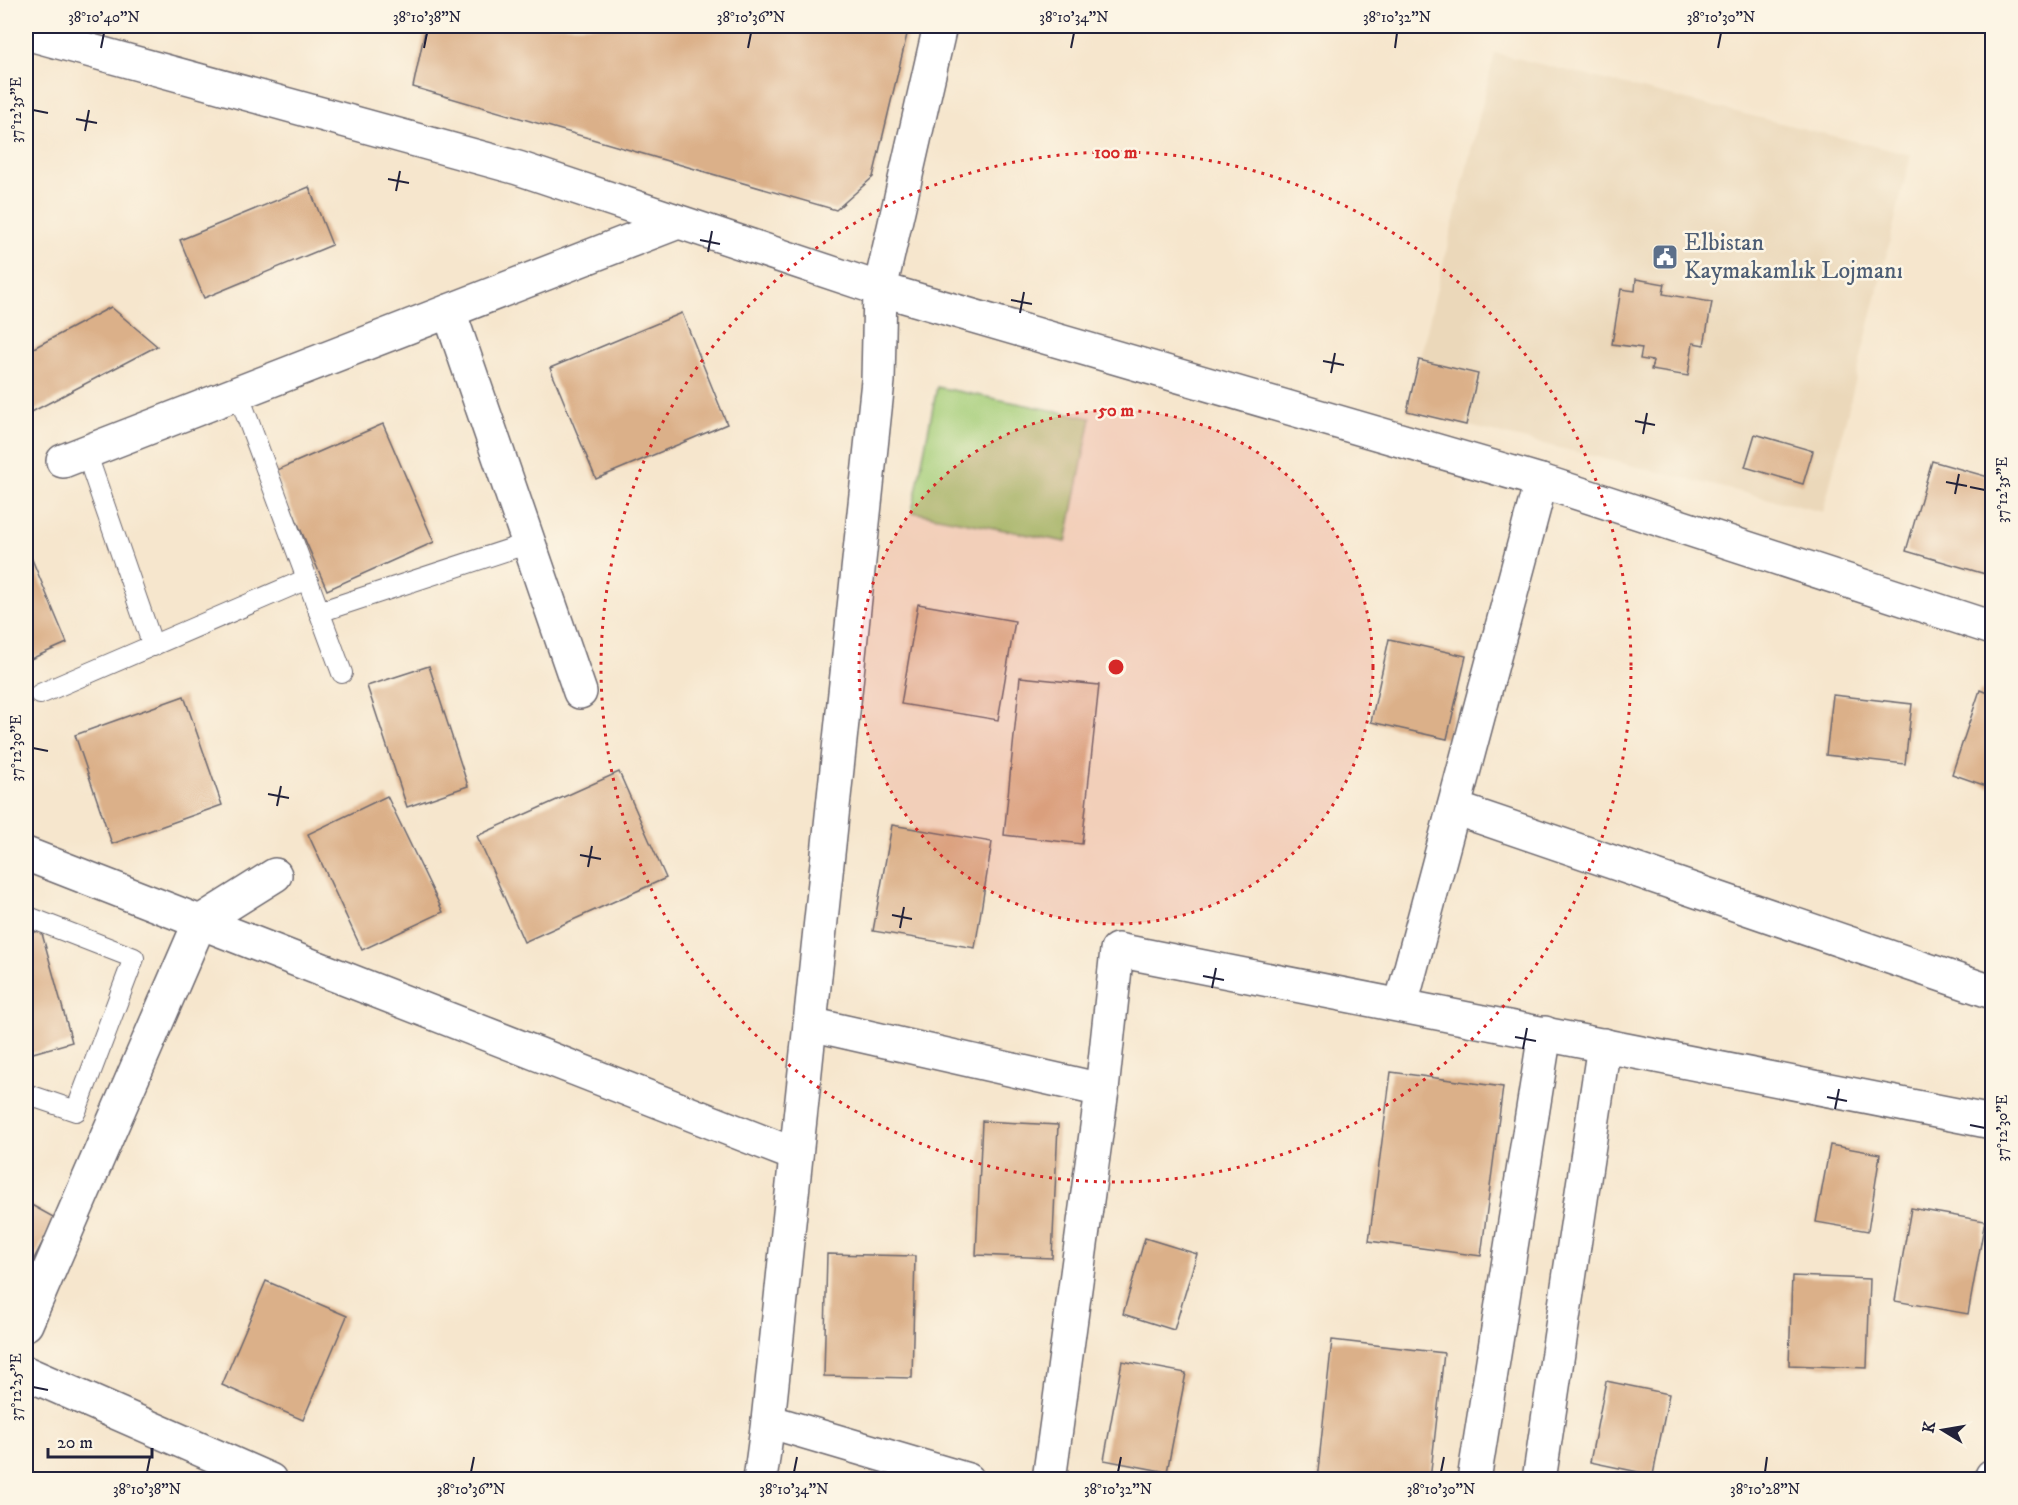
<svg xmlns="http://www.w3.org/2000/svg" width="2018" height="1505" font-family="'IM FELL DW Pica',serif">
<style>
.built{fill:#ebd8ba}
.green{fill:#a4cd78;stroke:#63785a;stroke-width:1.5}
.building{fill:#dbb089}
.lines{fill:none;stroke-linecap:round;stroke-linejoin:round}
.service-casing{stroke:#6c676e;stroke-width:22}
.minor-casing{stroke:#6c676e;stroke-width:36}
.service{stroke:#fff;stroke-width:20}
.minor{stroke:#fff;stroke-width:33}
.ticks{fill:none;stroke:#22223b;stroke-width:2}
.ring{fill:none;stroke:#d62828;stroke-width:3;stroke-dasharray:3 6}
.labels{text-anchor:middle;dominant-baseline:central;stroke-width:5;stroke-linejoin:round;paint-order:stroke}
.service-label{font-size:24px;fill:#4e5e75;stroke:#fcf5e5;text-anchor:start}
.centre{fill:#d62828;stroke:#fcf5e5;stroke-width:3}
.ring-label{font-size:18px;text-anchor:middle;font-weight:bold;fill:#d62828;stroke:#fcf5e5;stroke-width:5;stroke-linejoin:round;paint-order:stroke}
.neatline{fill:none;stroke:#22223b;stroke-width:2}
.ticks-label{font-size:15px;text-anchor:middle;fill:#22223b}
</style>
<rect width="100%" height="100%" fill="#fcf5e5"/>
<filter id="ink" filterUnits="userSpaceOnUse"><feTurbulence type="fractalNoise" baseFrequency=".0167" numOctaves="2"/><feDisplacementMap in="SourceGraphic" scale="12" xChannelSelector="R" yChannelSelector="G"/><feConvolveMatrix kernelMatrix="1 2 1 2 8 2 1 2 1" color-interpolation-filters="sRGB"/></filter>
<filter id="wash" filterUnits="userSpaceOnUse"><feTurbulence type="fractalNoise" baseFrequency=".008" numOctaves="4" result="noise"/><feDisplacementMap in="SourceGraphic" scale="24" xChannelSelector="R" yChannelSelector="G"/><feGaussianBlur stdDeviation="1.35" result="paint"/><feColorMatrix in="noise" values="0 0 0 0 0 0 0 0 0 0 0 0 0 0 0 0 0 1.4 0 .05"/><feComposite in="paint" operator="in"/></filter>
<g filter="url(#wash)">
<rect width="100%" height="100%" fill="#f6e6cd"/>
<path class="built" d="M1495,53L1911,155L1823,512L1407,411Z"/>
<path class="green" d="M937,387L1091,418L1066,542L912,512Z"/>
<g id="blocks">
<g class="building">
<path d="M426,26H909L873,177L836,210L413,87Z"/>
<path d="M309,187L332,245L204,298L180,240Z"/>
<path d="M1636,279L1665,284L1663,294L1712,302L1704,345L1693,343L1688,376L1651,370L1653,361L1640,359L1642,348L1612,344L1621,289L1635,291Z"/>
<path d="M111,307L157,346L26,415V352Z"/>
<path d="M682,313L727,424L596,479L550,368Z"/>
<path d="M1419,360L1478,374L1466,425L1407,411Z"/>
<path d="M383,424L434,542L327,590L275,471Z"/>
<path d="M1755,434L1813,451L1803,484L1745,467Z"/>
<path d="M1932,461L1992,478V576L1906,551Z"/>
<path d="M26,545L67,643L26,661Z"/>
<path d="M918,604L1015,621L998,720L901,704Z"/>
<path d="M1389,639L1466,656L1447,739L1371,722Z"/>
<path d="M429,666L468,786L407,807L367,686Z"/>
<path d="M1020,677L1099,685L1082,844L1004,835Z"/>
<path d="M1980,690L1992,695V788L1952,774Z"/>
<path d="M1833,695L1912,704L1905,764L1826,755Z"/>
<path d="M184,696L222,805L112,844L75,735Z"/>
<path d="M619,772L666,878L524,942L477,836Z"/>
<path d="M387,796L443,912L362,950L308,834Z"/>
<path d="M892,825L992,842L975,948L873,931Z"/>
<path d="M41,930L72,1042L26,1055V935Z"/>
<path d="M1391,1072L1503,1087L1481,1256L1369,1241Z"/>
<path d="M982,1121L1058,1125L1052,1258L976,1255Z"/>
<path d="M1830,1145L1880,1154L1868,1231L1816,1222Z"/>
<path d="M26,1202L55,1218L26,1274Z"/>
<path d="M1911,1208L1985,1221L1968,1314L1895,1301Z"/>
<path d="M1145,1238L1197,1254L1174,1330L1123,1314Z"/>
<path d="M827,1254L915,1256L912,1378L824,1376Z"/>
<path d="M1792,1276L1870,1279L1867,1368L1789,1365Z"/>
<path d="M266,1281L347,1316L303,1420L222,1385Z"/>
<path d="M1332,1340L1444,1353L1430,1480H1317Z"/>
<path d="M1122,1361L1186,1373L1167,1472L1104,1460Z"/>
<path d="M1606,1381L1669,1394L1653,1475L1590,1462Z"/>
</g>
</g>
</g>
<g filter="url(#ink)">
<use href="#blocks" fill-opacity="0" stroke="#6c676e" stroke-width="1.5"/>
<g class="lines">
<g class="service-casing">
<g id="service">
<path d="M238,393L342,673"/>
<path d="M86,452L153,646"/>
<path d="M319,612L529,543"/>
<path d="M40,694L307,579"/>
<path d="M26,916L134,958L76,1111L26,1094"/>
</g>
</g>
<g class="minor-casing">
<g id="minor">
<path d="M26,33L518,168L880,289L1541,481L1992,628"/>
<path d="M449,311L580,692"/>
<path d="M63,461L678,222"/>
<path d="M1454,808L1992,992"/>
<path d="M26,854L796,1155"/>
<path d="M1401,1005L1541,481"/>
<path d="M810,1024L1102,1090L1117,950L1992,1122"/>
<path d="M26,1324L200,922L275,875"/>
<path d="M26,1373L270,1480"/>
<path d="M768,1421L968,1480"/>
<path d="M760,1480L768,1421L878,381L880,289L940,26"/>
<path d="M1049,1480L1102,1090"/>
<path d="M1474,1480L1545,1033"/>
<path d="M1539,1480L1604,1045"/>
<path d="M1992,1480V1476"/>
</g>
</g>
<use href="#service" class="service"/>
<use href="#minor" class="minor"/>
</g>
</g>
<path class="ticks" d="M101,48L104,33M424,48L427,33M748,48L751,33M1071,48L1074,33M1395,48L1397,33M1718,48L1721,33M33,110L48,113M76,119L97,123M85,131L89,110M388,179L409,183M396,191L400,171M700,240L720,244M708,252L712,231M1011,300L1032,304M1020,313L1024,292M1323,361L1344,365M1331,373L1335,353M1635,421L1655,425M1643,434L1647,413M1946,482L1967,486M1970,487L1985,490M1955,494L1959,474M33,748L48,751M268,794L289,798M277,806L281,786M580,855L601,859M588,867L592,846M892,915L912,919M900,928L904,907M1203,976L1224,980M1212,988L1216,968M1515,1037L1536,1041M1523,1049L1527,1028M1827,1097L1847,1101M1835,1109L1839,1089M1970,1125L1985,1128M33,1387L48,1390M147,1472L150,1457M471,1472L474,1457M794,1472L797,1457M1118,1472L1121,1457M1441,1472L1444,1457M1765,1472L1767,1457"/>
<circle cx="1116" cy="667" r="257" fill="#d62828" fill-opacity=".12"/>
<g class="ring">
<circle cx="1116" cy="667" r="257"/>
<circle cx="1116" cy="667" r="515"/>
</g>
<defs>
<g id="civic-square" transform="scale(1.35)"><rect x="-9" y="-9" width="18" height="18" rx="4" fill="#5c6f8a" stroke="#fcf5e5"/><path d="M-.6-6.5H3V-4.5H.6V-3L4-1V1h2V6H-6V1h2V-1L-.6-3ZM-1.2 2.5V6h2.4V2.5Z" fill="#fff"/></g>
</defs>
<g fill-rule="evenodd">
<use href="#civic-square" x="1665" y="257"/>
</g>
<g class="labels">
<g class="service-label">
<text x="1684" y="243">Elbistan<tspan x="1684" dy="28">Kaymakamlık Lojmanı</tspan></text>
</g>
</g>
<circle cx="1116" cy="667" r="9" class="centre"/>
<g class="ring-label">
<text x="1116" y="158">100 m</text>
<text x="1116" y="416">50 m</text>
</g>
<rect width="2018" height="1505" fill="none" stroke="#fcf5e5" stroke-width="66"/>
<g transform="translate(1943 1430) rotate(281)" stroke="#fcf5e5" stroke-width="4.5" paint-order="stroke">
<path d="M0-4.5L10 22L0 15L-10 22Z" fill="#22223b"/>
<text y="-9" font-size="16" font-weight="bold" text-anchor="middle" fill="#22223b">K</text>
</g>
<path d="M48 1448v9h104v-9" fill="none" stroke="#22223b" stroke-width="3"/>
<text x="57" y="1448" font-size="18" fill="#22223b" stroke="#fcf5e5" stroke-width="4.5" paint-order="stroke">20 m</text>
<rect x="33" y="33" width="1952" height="1439" class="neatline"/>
<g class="ticks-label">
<text x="104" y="22">38°10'40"N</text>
<text x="427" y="22">38°10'38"N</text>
<text x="751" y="22">38°10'36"N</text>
<text x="1074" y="22">38°10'34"N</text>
<text x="1397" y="22">38°10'32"N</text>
<text x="1721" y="22">38°10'30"N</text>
<text transform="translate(16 110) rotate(-90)" y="5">37°12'35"E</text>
<text transform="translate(2002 490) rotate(-90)" y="5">37°12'35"E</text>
<text transform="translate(16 748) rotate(-90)" y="5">37°12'30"E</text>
<text transform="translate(2002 1128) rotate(-90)" y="5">37°12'30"E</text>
<text transform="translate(16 1387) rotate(-90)" y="5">37°12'25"E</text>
<text x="147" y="1494">38°10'38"N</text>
<text x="471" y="1494">38°10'36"N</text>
<text x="794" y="1494">38°10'34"N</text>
<text x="1118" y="1494">38°10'32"N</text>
<text x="1441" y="1494">38°10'30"N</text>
<text x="1765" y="1494">38°10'28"N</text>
</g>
</svg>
